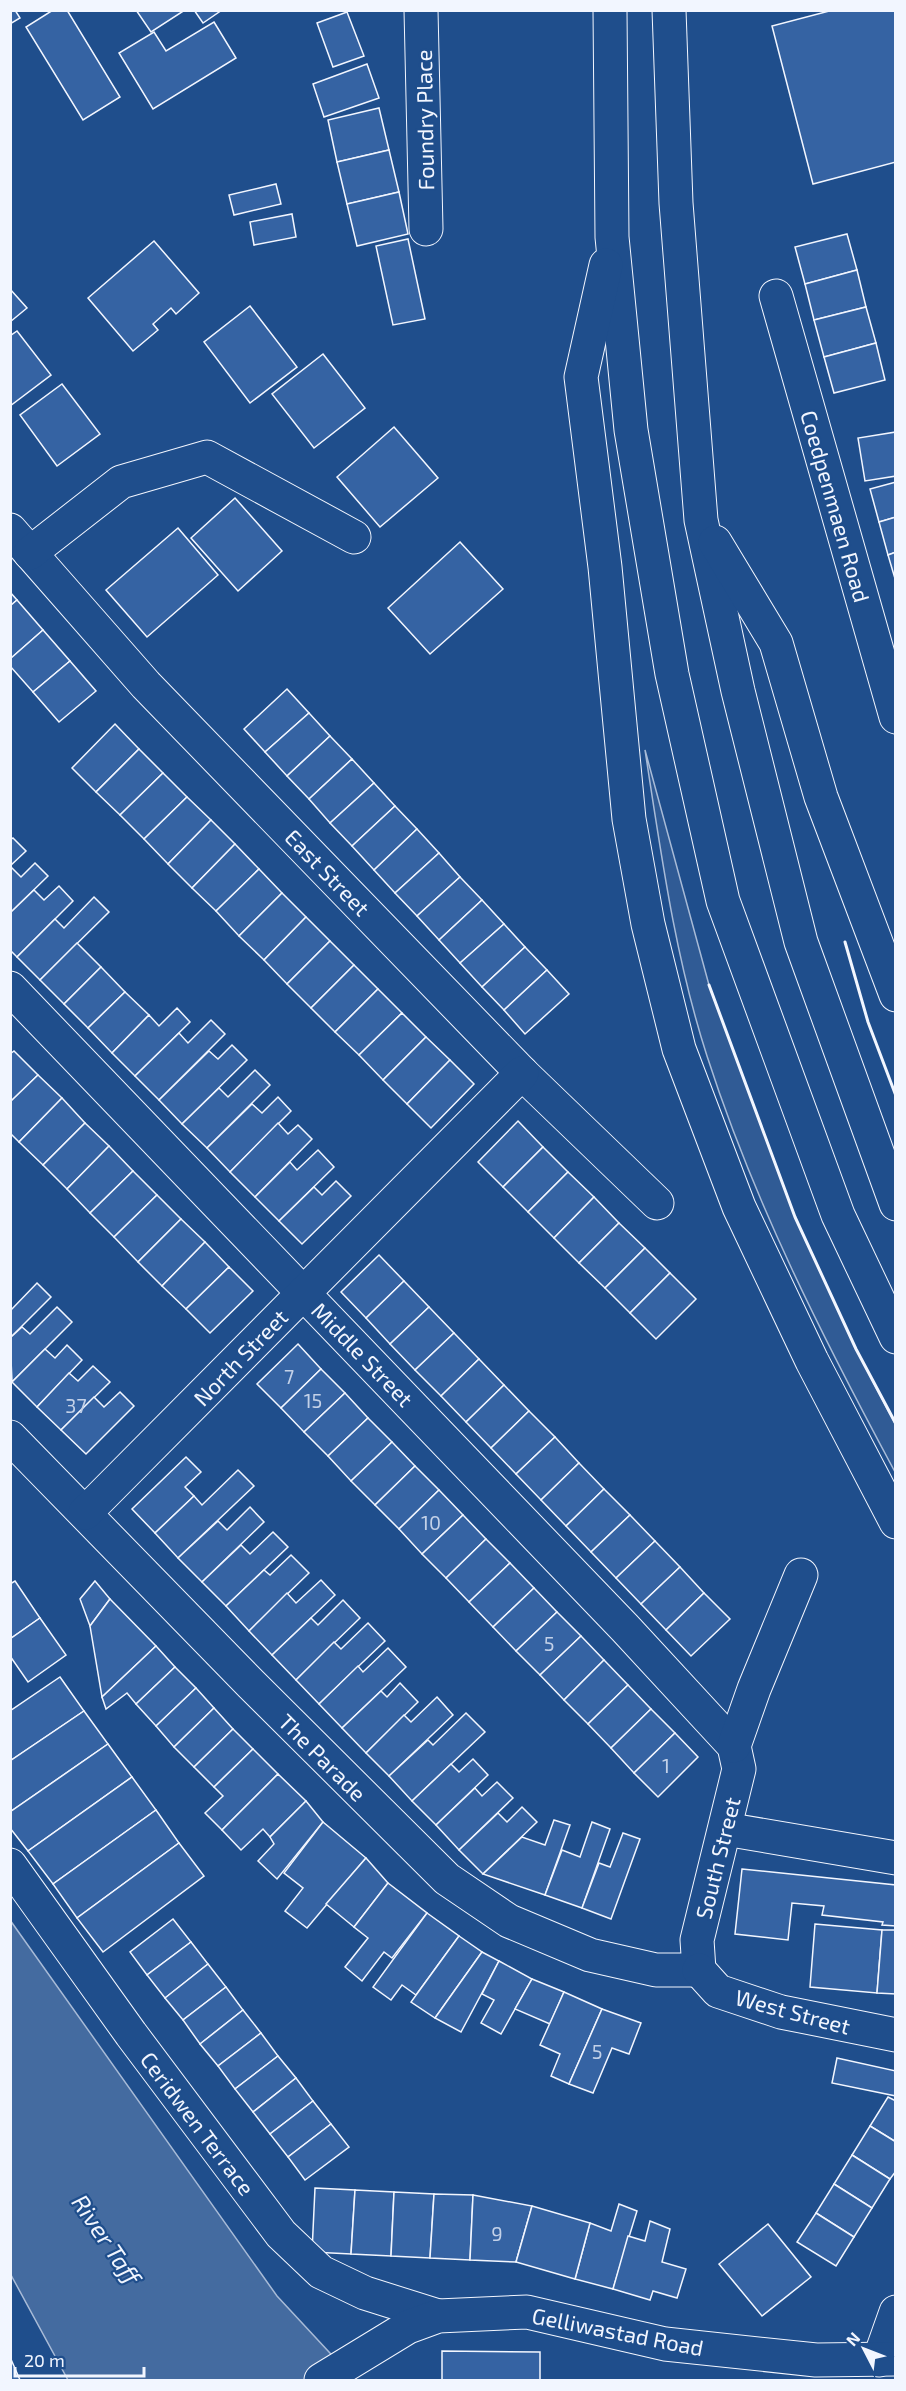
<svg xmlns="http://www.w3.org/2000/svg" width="906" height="2391" font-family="'Exo 2',sans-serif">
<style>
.green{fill:#305b95;stroke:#a8bbd7;stroke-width:1.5}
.water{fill:#446ba0;stroke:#a8bbd7;stroke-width:1.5}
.building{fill:#3563a3;stroke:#f2f6ff;stroke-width:1.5}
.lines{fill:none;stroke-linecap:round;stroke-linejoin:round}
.street-casing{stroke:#f2f6ff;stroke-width:35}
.secondary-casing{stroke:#f2f6ff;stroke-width:35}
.primary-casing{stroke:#f2f6ff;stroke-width:35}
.highway-casing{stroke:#f2f6ff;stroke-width:35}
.street{stroke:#1f4e8c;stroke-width:33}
.secondary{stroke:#1f4e8c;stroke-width:33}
.primary{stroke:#1f4e8c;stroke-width:33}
.highway{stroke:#1f4e8c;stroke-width:33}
.wall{stroke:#f2f6ff;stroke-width:3}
.labels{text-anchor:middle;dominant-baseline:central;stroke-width:4.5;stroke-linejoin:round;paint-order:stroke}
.number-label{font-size:20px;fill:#c3d1e8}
.street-label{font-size:22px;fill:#f2f6ff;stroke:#1f4e8c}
.water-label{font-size:24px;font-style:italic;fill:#f2f6ff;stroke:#1f4e8c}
</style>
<rect width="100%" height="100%" fill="#1f4e8c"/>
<path class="green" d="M645,750L709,985L795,1217L856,1349L895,1424V1472C823,1338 754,1202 707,1056C675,957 661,853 645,750Z"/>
<path class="water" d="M10,1920L277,2296L355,2380H68L11,2275Z"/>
<g class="building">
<path d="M10,10H15L20,18L10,24Z"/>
<path d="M53,10H67L120,97L83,120L26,27Z"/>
<path d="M136,10H185L151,32Z"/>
<path d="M194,10H222L203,23Z"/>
<path d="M833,10H896V162L813,184L772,26Z"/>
<path d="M347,12L364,56L333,67L317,23Z"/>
<path d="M214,22L236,58L153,109L119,53L154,32L166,51Z"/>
<path d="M367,64L379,98L324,117L313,84Z"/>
<path d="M379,108L389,150L337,162L328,120Z"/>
<path d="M389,150L399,192L347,204L337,162Z"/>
<path d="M276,184L281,204L234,215L229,195Z"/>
<path d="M399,192L408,234L357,246L347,204Z"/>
<path d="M292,214L296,237L254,245L250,222Z"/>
<path d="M847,234L857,270L805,284L795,247Z"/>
<path d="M408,239L425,319L393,325L376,246Z"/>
<path d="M154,241L199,293L176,314L171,308L153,324L158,330L133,351L88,298Z"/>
<path d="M857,270L866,307L814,320L805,284Z"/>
<path d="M10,289L27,308L10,322Z"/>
<path d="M250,306L297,367L250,403L204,342Z"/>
<path d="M866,307L876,343L824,357L814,320Z"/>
<path d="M17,331L51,375L10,406V336Z"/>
<path d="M876,343L885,380L834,393L824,357Z"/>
<path d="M323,354L365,408L314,448L272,394Z"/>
<path d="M62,384L100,434L57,466L20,415Z"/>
<path d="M394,427L438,478L380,527L337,477Z"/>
<path d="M896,432V476L865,481L858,438Z"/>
<path d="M896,482V517L879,522L870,489Z"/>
<path d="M235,498L282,551L238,591L191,538Z"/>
<path d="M896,517V552L888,555L879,522Z"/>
<path d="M178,528L218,575L147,637L106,590Z"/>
<path d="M460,542L503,589L430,654L388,608Z"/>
<path d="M896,552V582L888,555Z"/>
<path d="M10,592L17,600L10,606Z"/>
<path d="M17,600L43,630L10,659V606Z"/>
<path d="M43,630L70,661L33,692L10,666V659Z"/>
<path d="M70,661L96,691L59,722L33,692Z"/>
<path d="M287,689L309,713L265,752L244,729Z"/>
<path d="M309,713L330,736L287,776L265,752Z"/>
<path d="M115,724L139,749L96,792L72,768Z"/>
<path d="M330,736L352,759L309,799L287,776Z"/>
<path d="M139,749L163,773L120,815L96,792Z"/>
<path d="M352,759L374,783L330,823L309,799Z"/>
<path d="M163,773L187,797L144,839L120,815Z"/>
<path d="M374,783L395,806L352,846L330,823Z"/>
<path d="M187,797L211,820L168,864L144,839Z"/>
<path d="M395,806L417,829L374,870L352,846Z"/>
<path d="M211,820L235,844L192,888L168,864Z"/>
<path d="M417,829L439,853L395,893L374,870Z"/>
<path d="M13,838L26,851L10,866V840Z"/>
<path d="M235,844L259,869L216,911L192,888Z"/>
<path d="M439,853L460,877L417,916L395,893Z"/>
<path d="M35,863L48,876L10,913V866L21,877Z"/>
<path d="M259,869L282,893L239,936L216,911Z"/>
<path d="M460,877L482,900L439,940L417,916Z"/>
<path d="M59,886L73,901L17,957L10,950V913L34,890L44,900Z"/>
<path d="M282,893L306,917L264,960L239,936Z"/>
<path d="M94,897L109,912L40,980L17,957L55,919L64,928Z"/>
<path d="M482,900L504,924L460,963L439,940Z"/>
<path d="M306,917L330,941L287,984L264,960Z"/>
<path d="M504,924L525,947L482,987L460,963Z"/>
<path d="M330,941L354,965L311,1008L287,984Z"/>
<path d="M77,943L101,967L64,1004L40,980Z"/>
<path d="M525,947L547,970L504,1010L482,987Z"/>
<path d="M354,965L378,989L335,1032L311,1008Z"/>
<path d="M101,967L125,992L88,1028L64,1004Z"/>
<path d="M547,970L569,994L525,1034L504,1010Z"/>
<path d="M378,989L402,1013L359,1055L335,1032Z"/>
<path d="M125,992L149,1015L112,1053L88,1028Z"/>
<path d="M177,1008L190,1022L135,1076L112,1053L149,1015L159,1026Z"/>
<path d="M402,1013L426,1037L383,1080L359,1055Z"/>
<path d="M211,1020L225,1034L159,1100L135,1076L179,1033L188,1043Z"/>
<path d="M426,1037L450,1060L407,1104L383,1080Z"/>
<path d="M232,1045L247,1060L182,1124L159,1100L209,1051L218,1059Z"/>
<path d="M14,1051L38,1075L10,1102V1054Z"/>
<path d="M450,1060L474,1084L431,1128L407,1104Z"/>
<path d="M255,1070L270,1085L207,1148L182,1124L219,1088L228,1097Z"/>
<path d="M38,1075L62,1098L19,1142L10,1133V1102Z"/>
<path d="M278,1097L291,1111L230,1172L207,1148L252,1104L262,1113Z"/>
<path d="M62,1098L85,1123L43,1165L19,1142Z"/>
<path d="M518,1121L543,1147L503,1187L478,1162Z"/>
<path d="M85,1123L109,1146L67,1189L43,1165Z"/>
<path d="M278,1123L288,1134L298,1125L312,1139L255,1197L230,1172Z"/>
<path d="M109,1146L133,1171L90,1213L67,1189Z"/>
<path d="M543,1147L568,1172L528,1212L503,1187Z"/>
<path d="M318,1150L334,1167L279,1221L255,1197L290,1162L297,1170Z"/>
<path d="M133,1171L157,1195L114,1237L90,1213Z"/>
<path d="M568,1172L594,1197L554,1238L528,1212Z"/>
<path d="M336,1181L351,1196L302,1244L279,1221L314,1187L322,1195Z"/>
<path d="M157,1195L181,1219L138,1262L114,1237Z"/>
<path d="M594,1197L619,1223L579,1263L554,1238Z"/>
<path d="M181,1219L205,1242L162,1286L138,1262Z"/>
<path d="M619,1223L645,1248L605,1288L579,1263Z"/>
<path d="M205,1242L229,1267L186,1309L162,1286Z"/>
<path d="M645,1248L670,1273L630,1313L605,1288Z"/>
<path d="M379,1255L404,1281L366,1318L341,1292Z"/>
<path d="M229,1267L253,1291L210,1333L186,1309Z"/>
<path d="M670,1273L696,1299L656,1339L630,1313Z"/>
<path d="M404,1281L429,1307L390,1344L366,1318Z"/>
<path d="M37,1283L51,1297L10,1338V1311Z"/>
<path d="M57,1307L72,1322L12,1382L10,1338L22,1327L30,1334Z"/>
<path d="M429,1307L454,1333L415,1370L390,1344Z"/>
<path d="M454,1333L479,1359L441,1396L415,1370Z"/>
<path d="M298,1344L321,1369L281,1408L257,1384Z"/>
<path d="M67,1345L82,1360L37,1407L12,1382L45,1349L55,1358Z"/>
<path d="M479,1359L504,1385L466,1422L441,1396Z"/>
<path d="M93,1366L110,1382L61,1430L37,1407L69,1373L78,1381Z"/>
<path d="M321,1369L345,1393L304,1432L281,1408Z"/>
<path d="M504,1385L529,1411L491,1448L466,1422Z"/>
<path d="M120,1392L134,1406L86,1454L61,1430L94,1397L104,1407Z"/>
<path d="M345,1393L368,1418L328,1456L304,1432Z"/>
<path d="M529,1411L555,1437L516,1474L491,1448Z"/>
<path d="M368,1418L392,1442L351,1481L328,1456Z"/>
<path d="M555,1437L579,1463L541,1500L516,1474Z"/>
<path d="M392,1442L415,1466L375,1505L351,1481Z"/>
<path d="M186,1457L201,1472L185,1487L194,1496L155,1533L132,1509Z"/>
<path d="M579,1463L604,1489L566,1526L541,1500Z"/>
<path d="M415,1466L439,1490L399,1529L375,1505Z"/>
<path d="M238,1470L254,1486L178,1558L155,1533L194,1496L202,1505Z"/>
<path d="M604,1489L630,1515L591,1552L566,1526Z"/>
<path d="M439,1490L463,1515L422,1554L399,1529Z"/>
<path d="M250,1507L264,1522L202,1582L178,1558L218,1521L227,1530Z"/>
<path d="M463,1515L486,1539L446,1578L422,1554Z"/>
<path d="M630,1515L655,1541L616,1578L591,1552Z"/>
<path d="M273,1532L288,1547L226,1606L202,1582L241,1545L250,1554Z"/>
<path d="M486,1539L510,1563L469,1602L446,1578Z"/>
<path d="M655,1541L680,1567L641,1604L616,1578Z"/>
<path d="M291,1555L309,1573L249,1631L226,1606L264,1570L270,1575Z"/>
<path d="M510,1563L534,1588L493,1627L469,1602Z"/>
<path d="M680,1567L704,1593L666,1630L641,1604Z"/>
<path d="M321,1580L335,1595L272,1655L249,1631L287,1593L296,1603Z"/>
<path d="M15,1581L40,1618L10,1639V1584Z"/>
<path d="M95,1581L110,1599L90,1626L80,1599Z"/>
<path d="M534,1588L557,1612L516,1651L493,1627Z"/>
<path d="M704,1593L730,1619L691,1656L666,1630Z"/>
<path d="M110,1599L156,1646L102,1697L90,1626Z"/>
<path d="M343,1600L360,1618L296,1680L272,1655L311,1618L318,1625Z"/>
<path d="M557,1612L581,1636L540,1675L516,1651Z"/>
<path d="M40,1618L66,1655L28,1682L10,1656V1639Z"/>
<path d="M368,1623L385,1641L319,1704L296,1680L334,1642L341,1649Z"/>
<path d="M581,1636L604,1660L564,1700L540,1675Z"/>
<path d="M156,1646L175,1667L136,1704L127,1693L106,1709L102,1697Z"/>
<path d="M388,1648L406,1667L342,1728L319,1704L358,1666L363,1672Z"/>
<path d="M604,1660L628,1685L588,1724L564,1700Z"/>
<path d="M175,1667L196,1688L156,1726L136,1704Z"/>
<path d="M60,1677L84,1711L10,1761V1711Z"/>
<path d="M400,1683L418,1702L366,1753L342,1728L381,1691L387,1697Z"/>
<path d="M628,1685L651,1709L611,1748L588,1724Z"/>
<path d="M196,1688L214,1708L174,1747L156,1726Z"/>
<path d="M437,1697L453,1715L389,1776L366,1753L404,1715L411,1722Z"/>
<path d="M214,1708L233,1729L194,1767L174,1747Z"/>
<path d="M651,1709L675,1733L634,1773L611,1748Z"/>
<path d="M84,1711L108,1744L10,1812V1761Z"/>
<path d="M466,1713L485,1732L412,1801L389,1776L428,1740L433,1745Z"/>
<path d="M233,1729L253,1749L214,1787L194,1767Z"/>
<path d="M675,1733L698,1757L658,1797L634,1773Z"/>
<path d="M108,1744L132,1777L28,1851L10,1828V1812Z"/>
<path d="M253,1749L278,1774L222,1830L205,1813L223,1796L214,1787Z"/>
<path d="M473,1759L488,1775L436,1825L412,1801L451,1764L459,1772Z"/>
<path d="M278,1774L306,1801L270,1837L263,1829L241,1850L222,1830Z"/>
<path d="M132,1777L156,1810L53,1884L28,1851Z"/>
<path d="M497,1782L513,1798L459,1850L436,1825L475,1788L482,1796Z"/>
<path d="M306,1801L323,1822L277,1879L258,1861L274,1844L270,1837Z"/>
<path d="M522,1807L537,1822L483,1874L459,1850L498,1813L507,1822Z"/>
<path d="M156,1810L179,1843L77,1918L53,1884Z"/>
<path d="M554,1820L570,1825L545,1895L483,1874L522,1837L545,1845Z"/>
<path d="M323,1822L366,1858L307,1928L285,1911L303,1888L284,1873Z"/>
<path d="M592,1822L610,1829L582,1908L545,1895L562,1850L580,1857Z"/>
<path d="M623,1833L640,1839L611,1919L582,1908L599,1863L610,1867Z"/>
<path d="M179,1843L204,1876L103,1952L77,1918Z"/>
<path d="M366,1858L388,1883L354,1927L326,1904Z"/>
<path d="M742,1869L896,1885V1926L882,1925L883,1922L822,1915L824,1906L792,1903L788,1940L735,1934Z"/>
<path d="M388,1883L427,1913L392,1958L384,1952L362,1981L345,1967L368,1938L354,1927Z"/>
<path d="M427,1913L459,1936L416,1995L402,1985L391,2000L373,1987Z"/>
<path d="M173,1919L191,1942L147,1975L130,1952Z"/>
<path d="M815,1924L882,1930L877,1993L810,1987Z"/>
<path d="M882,1930H896V1994L877,1993Z"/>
<path d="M459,1936L482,1952L435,2018L411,2002Z"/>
<path d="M191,1942L208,1964L165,1998L147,1975Z"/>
<path d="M482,1952L499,1961L461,2032L435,2018Z"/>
<path d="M499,1961L532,1979L501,2034L481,2023L494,2000L482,1994Z"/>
<path d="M208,1964L226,1987L183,2020L165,1998Z"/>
<path d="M532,1979L564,1992L550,2024L515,2009Z"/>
<path d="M226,1987L243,2010L200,2044L183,2020Z"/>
<path d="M564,1992L602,2009L569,2084L551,2076L560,2054L540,2045Z"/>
<path d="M602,2009L641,2023L629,2054L612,2048L593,2093L569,2084Z"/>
<path d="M243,2010L261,2033L218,2066L200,2044Z"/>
<path d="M261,2033L278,2056L235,2089L218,2066Z"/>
<path d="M278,2056L296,2078L253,2112L235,2089Z"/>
<path d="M837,2058L896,2071V2096L832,2083Z"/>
<path d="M296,2078L313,2101L270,2134L253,2112Z"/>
<path d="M888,2097L896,2101V2142L870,2126Z"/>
<path d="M313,2101L331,2124L288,2157L270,2134Z"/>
<path d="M331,2124L349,2147L305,2180L288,2157Z"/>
<path d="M870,2126L896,2142V2171L890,2179L852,2155Z"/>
<path d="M852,2155L890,2179L872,2208L834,2184Z"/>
<path d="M834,2184L872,2208L854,2237L816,2213Z"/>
<path d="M315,2188L355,2190L351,2254L312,2252Z"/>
<path d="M355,2190L394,2192L391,2256L351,2254Z"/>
<path d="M394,2192L434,2194L430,2258L391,2256Z"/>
<path d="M434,2194L473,2195L470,2260L430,2258Z"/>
<path d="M473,2195L532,2206L516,2262L470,2260Z"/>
<path d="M619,2204L637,2211L613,2289L575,2279L590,2223L611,2231Z"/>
<path d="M532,2206L590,2223L575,2279L516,2262Z"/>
<path d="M816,2213L854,2237L836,2266L797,2242Z"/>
<path d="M650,2221L670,2229L662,2262L686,2269L677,2298L653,2291L650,2300L613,2289L628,2236L645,2241Z"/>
<path d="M768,2224L811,2277L762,2316L719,2264Z"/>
<path d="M442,2351L540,2352V2380H442Z"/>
<path d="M10,2357L20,2380H10Z"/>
</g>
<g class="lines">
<g class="street-casing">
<g id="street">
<path d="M421,10L426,229"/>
<path d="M776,296L896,717"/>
<path d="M10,530L146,685L522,1073L657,1203"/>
<path d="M30,553L121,482L207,457L354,537"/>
<path d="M10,988L625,1628L734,1746L739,1769L697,1940L699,1970H656L590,1955L509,1921L447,1879L251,1684L10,1437"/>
<path d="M85,1513L522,1073"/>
<path d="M734,1746L754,1689L801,1575"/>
<path d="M725,1829L896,1858"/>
<path d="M10,1865L131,2034L281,2234L321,2272L365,2293L438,2316"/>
<path d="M879,2360L896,2312"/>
</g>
</g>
<g class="secondary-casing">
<path id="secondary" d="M699,1970L718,1991L781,2012L896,2035"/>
</g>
<g class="primary-casing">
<path id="primary" d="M321,2380L408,2327L438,2316L527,2312L665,2344L816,2360L896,2359"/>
</g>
<g class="highway-casing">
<g id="highway">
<path d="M610,10L612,237L631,430L672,674L723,901L838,1215L896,1337"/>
<path d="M669,10L676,203L701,520L738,691L801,942L896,1204"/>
<path d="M606,265L581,377L605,567L629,819L648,924L679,1049L739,1207L812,1361L896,1522"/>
<path d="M715,542L776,643L821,797L896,995"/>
</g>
</g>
<use href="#street" class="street"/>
<use href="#secondary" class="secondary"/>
<use href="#primary" class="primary"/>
<use href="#highway" class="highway"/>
<g class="wall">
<path d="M845,942L868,1022L896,1096"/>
<path d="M709,985L795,1217L856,1349L896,1424"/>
</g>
</g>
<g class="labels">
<g class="number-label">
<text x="289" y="1376">7</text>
<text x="313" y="1400">15</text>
<text x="76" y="1405">37</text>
<text x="431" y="1522">10</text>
<text x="549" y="1643">5</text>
<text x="666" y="1765">1</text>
<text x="597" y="2051">5</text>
<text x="497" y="2233">9</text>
</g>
<g class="street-label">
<text transform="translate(424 120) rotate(-91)">Foundry Place</text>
<text transform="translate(836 506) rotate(74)">Coedpenmaen Road</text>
<text transform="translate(328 872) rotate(46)">East Street</text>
<text transform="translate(363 1354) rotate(46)">Middle Street</text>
<text transform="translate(240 1357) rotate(-46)">North Street</text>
<text transform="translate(323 1757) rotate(45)">The Parade</text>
<text transform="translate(717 1858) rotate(-76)">South Street</text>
<text transform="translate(793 2011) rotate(15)">West Street</text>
<text transform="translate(198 2123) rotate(53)">Ceridwen Terrace</text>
<text transform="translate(618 2331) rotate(11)">Gelliwastad Road</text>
</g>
<g class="water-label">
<text transform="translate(107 2239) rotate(56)">River Taff</text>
</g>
</g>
<rect width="906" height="2391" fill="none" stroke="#f2f6ff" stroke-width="24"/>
<g transform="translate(864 2349) rotate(312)" stroke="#1f4e8c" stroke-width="4.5" paint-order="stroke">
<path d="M0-4.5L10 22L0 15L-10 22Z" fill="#f2f6ff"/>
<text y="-9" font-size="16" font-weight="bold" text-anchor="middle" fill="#f2f6ff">N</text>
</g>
<path d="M15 2367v9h129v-9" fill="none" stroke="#f2f6ff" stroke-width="3"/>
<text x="24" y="2367" font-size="18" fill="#f2f6ff" stroke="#1f4e8c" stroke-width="4.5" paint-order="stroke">20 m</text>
</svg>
